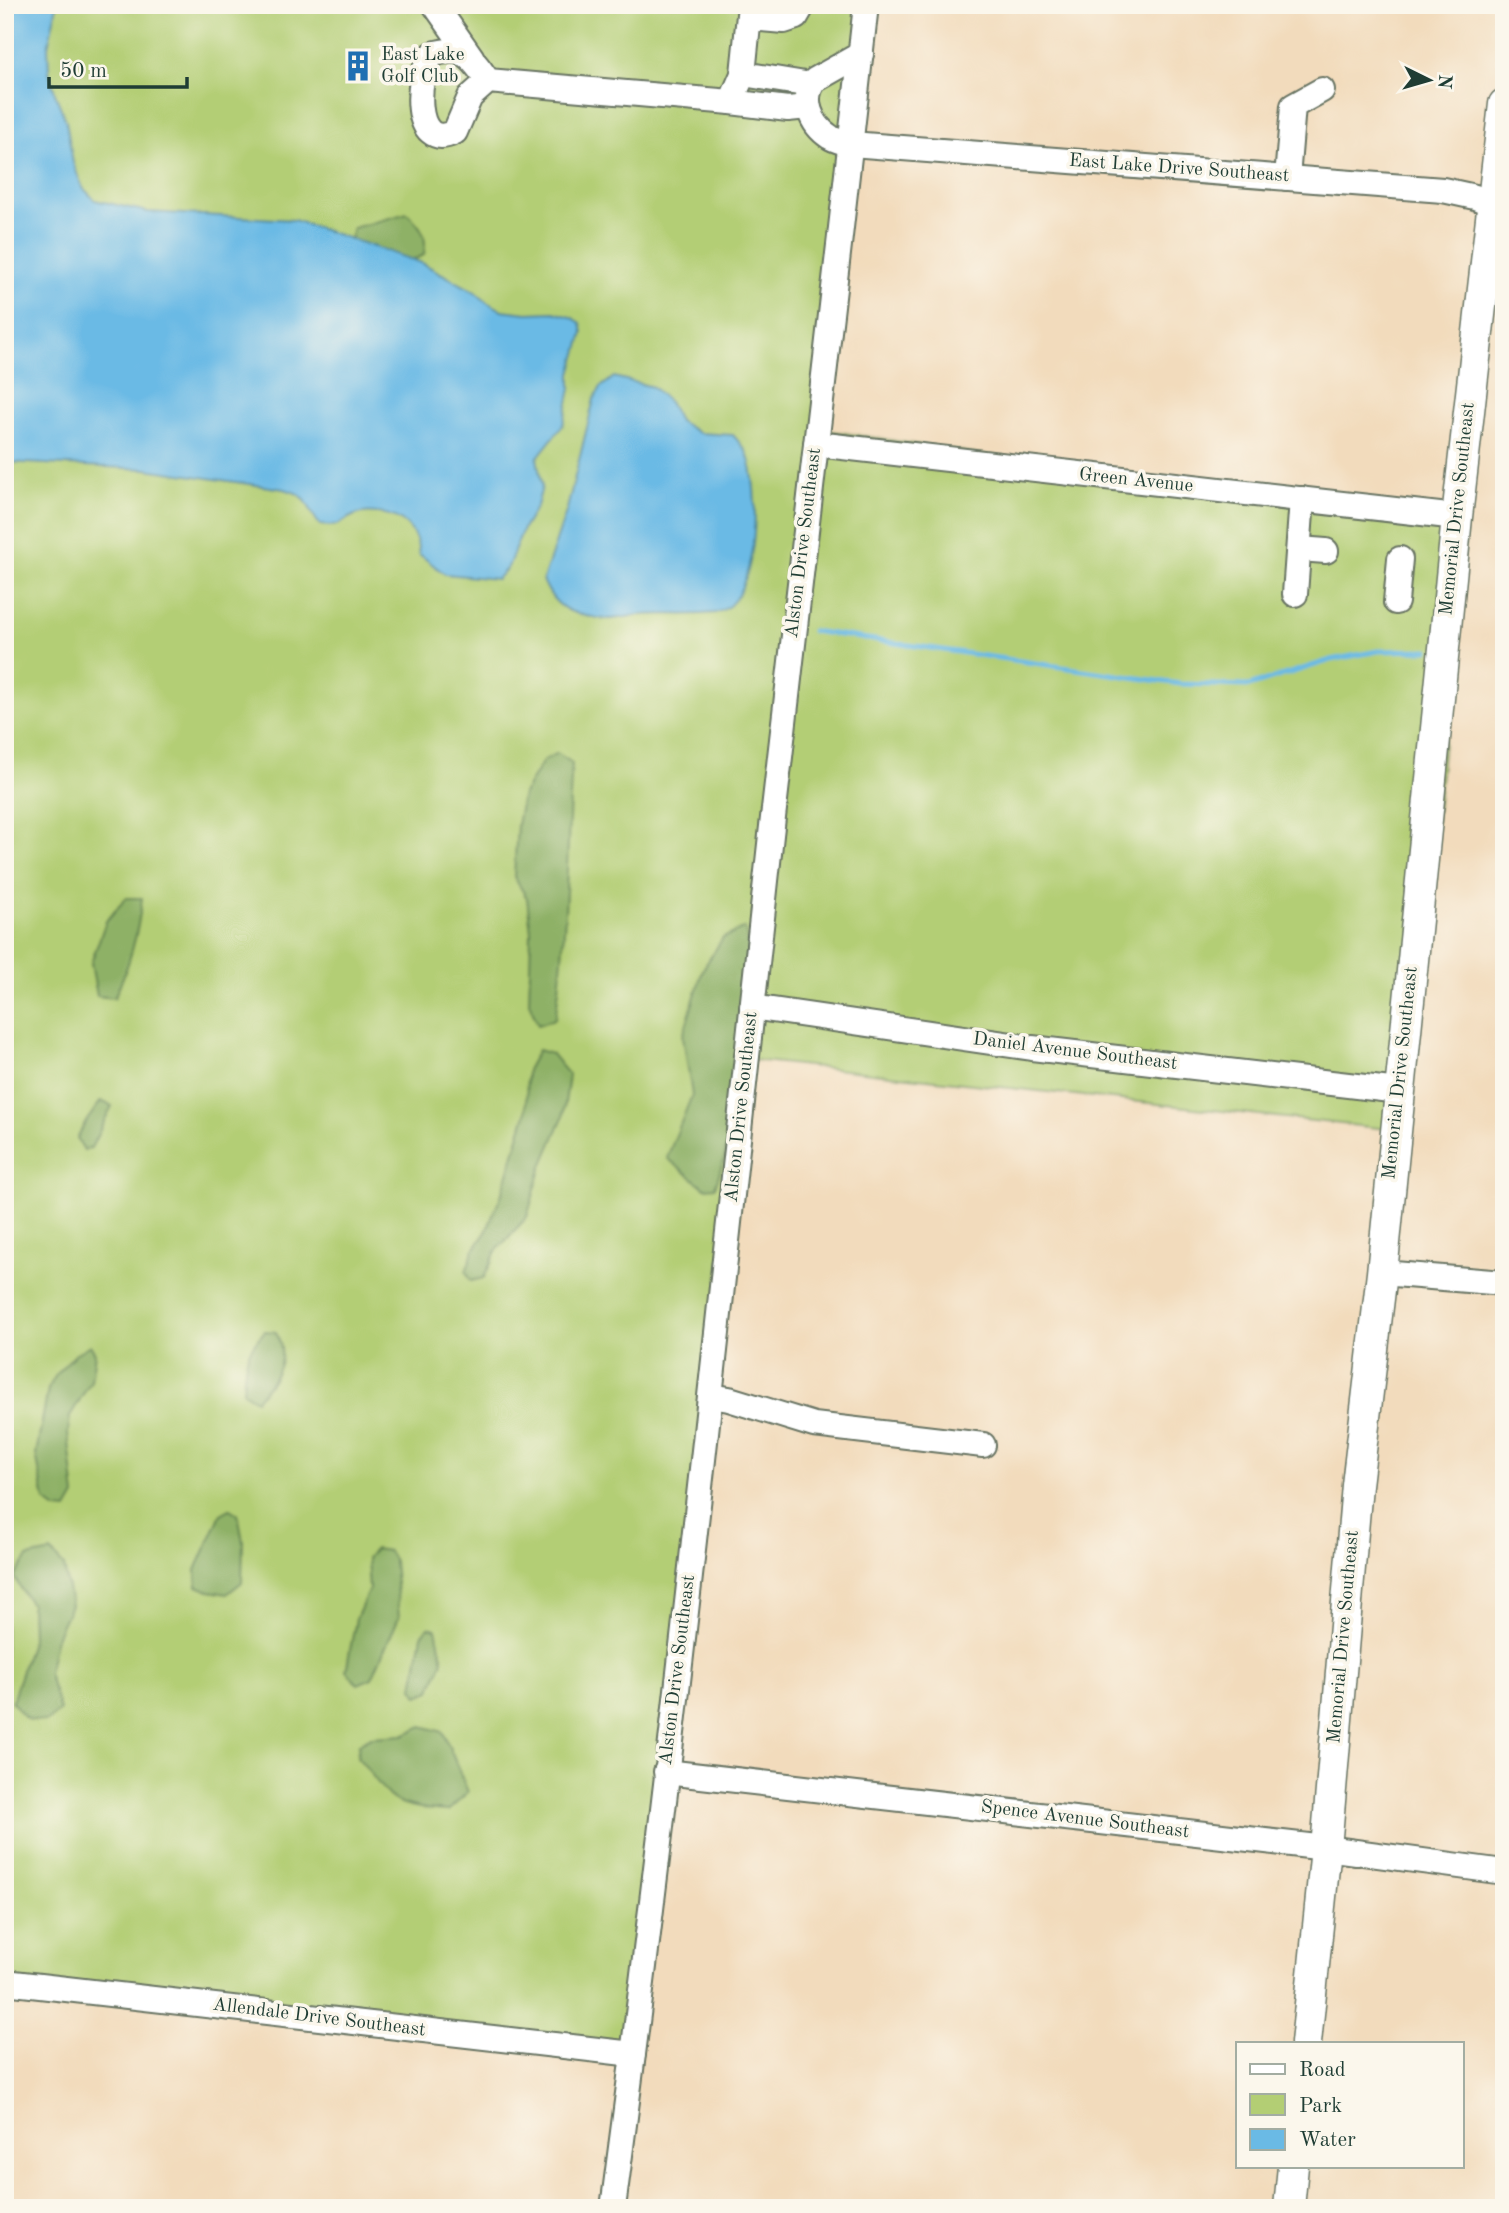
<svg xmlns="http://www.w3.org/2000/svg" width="1509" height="2213" font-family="'Old Standard TT',serif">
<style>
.green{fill:#b3ce74;stroke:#698654;stroke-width:2}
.forest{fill:#8eb166;stroke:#56774d;stroke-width:2}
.water{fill:#6abae5;stroke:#447c8c;stroke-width:2}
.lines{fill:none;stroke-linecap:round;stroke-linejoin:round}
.stream{stroke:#6abae5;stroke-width:5}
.minor-casing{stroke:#697464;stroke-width:28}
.major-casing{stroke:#697464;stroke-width:33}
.minor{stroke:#fff;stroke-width:24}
.major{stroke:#fff;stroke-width:30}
.labels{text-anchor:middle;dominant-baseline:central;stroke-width:7;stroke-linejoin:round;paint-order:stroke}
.poi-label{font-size:19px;fill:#1f3d34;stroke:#fbf7ec;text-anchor:start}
.street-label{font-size:19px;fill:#1f3d34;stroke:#fbf7ec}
</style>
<rect width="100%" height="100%" fill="#fbf7ec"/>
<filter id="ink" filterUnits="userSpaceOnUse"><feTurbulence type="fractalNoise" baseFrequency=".0143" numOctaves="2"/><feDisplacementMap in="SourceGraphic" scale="14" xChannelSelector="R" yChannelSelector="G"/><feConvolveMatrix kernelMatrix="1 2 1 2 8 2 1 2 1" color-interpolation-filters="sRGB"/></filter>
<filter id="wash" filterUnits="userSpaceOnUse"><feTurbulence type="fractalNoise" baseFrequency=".00686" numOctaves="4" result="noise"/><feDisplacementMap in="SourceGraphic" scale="28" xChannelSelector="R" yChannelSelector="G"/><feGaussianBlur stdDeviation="1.57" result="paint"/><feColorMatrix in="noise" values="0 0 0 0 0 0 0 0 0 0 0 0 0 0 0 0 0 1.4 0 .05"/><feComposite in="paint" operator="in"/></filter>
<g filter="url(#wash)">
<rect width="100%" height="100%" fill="#f2dbbc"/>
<path class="green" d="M5,5H863L819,429L1465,531L1405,1131L744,1059L626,2058L5,1983Z"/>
<g class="forest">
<path d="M407,213C421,226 428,235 424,255L395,268L349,243L353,228Z"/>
<path d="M557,753L572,763C566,848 568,934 555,1019L538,1025L529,1002L531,932L527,898L514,877L517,825L523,794L543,761Z"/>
<path d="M126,898H142C138,935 130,965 114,998L97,996L91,963L106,921Z"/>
<path d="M745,928L749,951L725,1156L715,1187L705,1188L667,1158L692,1095L683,1036L703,969L723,938Z"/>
<path d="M538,1050L552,1054L569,1075L563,1117L542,1166L527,1217L496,1251L484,1278L471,1281L466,1272L473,1251L486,1232L503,1191L526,1113L527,1070Z"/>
<path d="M101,1101L112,1106L91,1148L84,1150L77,1138L85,1123Z"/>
<path d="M265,1331L276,1332C290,1362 275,1377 256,1400L243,1392C245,1363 244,1352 265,1331Z"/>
<path d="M90,1345L95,1353L91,1381L70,1416L68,1433L75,1496L67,1510L56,1509L45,1501L36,1454L48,1389L57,1373L75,1354Z"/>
<path d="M230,1509L238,1514L243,1541L242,1582L227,1594L209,1591L197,1586L196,1570L221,1514Z"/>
<path d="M375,1549L388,1551L394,1561L399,1617L372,1678L358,1684L346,1671L356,1619L369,1589L367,1558Z"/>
<path d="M51,1552L64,1566L71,1605L56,1637L48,1673L60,1710L46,1722L27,1719L12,1702L32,1638L31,1605L14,1577L28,1557Z"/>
<path d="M429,1627L436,1629L443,1661L430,1691L418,1696L413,1688L422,1635Z"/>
<path d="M422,1726L443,1732L468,1792L448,1811C432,1810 400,1807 389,1796C377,1784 369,1769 357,1757L359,1744L371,1737L403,1735Z"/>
</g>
<g class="water">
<path d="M5,5H57L48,47L49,71L56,96L66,121L73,163L83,188L95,200L148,212L294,220L422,263L474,291L488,303L502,310L527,313L554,312L571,317L581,323L583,333L571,374V389L563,425L537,458L542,487L537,506L523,529L508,567L497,579L445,574L419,554C417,529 402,515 377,513C369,512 362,512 355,515C338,522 342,528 320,525C305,507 312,496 284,489L146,469L5,462Z"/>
<path d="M614,377L653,387L669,402L679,421L699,433L733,435C738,441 746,448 748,456C760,490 758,581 729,606C725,609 719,612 715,613C690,616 664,613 639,615C629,616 618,619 607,619C595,618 582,616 570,611C556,605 549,594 543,580L567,509L594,399L601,387Z"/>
</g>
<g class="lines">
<path class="stream" d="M812,631L1180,684L1249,686L1331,660L1378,651L1428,650"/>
</g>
</g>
<g filter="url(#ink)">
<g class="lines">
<g class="minor-casing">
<g id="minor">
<path d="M435,5L472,58"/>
<path d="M749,18L784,21L796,17L803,5"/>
<path d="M861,54L815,80C800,98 811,125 830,137C835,141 845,142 851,144L1443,190L1475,197L1504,209"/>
<path d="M743,74L811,85"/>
<path d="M488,81C473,59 463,44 433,54C415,73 411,154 455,132L470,97L488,81L731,102L788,109L808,107"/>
<path d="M731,102L743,74L750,5"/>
<path d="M1287,178L1293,106L1322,90"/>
<path d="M816,444L1457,517"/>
<path d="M1299,549L1326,551"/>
<path d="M1295,594L1302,499"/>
<path d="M1396,602L1400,559"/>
<path d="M752,1007L1032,1048L1399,1091"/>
<path d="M1382,1273L1504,1283"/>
<path d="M711,1396L729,1399L814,1425L983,1445"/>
<path d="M666,1772L1326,1848L1504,1872"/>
<path d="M5,1982L633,2054"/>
<path d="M613,2208C674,1751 721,1293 771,835C801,559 836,282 866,5"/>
</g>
</g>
<g class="major-casing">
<g id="major">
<path d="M1306,2043L1326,1848L1357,1485L1382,1273L1457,517L1504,104"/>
<path d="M1289,2208L1293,2166"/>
</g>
</g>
<use href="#minor" class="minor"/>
<use href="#major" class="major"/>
</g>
</g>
<defs>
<g id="building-bare" transform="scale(2.415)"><path d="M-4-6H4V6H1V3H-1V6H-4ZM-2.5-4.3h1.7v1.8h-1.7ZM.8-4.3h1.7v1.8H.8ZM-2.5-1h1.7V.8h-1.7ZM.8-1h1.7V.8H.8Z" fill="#1f6fb2" stroke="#fbf7ec" stroke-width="2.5" paint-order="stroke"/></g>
</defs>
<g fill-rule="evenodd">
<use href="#building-bare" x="358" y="66"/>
</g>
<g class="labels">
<g class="poi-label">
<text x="381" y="55">East Lake<tspan x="381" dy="22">Golf Club</tspan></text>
</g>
<g class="street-label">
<text transform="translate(1179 169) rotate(4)">East Lake Drive Southeast</text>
<text transform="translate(1136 481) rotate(6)">Green Avenue</text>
<text transform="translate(1458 509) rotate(-84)">Memorial Drive Southeast</text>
<text transform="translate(804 543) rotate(-83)">Alston Drive Southeast</text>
<text transform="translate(1075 1052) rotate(7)">Daniel Avenue Southeast</text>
<text transform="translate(1401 1073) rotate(-84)">Memorial Drive Southeast</text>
<text transform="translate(742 1107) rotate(-84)">Alston Drive Southeast</text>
<text transform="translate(1344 1637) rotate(-85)">Memorial Drive Southeast</text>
<text transform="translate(678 1670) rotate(-83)">Alston Drive Southeast</text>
<text transform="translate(1085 1820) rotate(7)">Spence Avenue Southeast</text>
<text transform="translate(319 2018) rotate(7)">Allendale Drive Southeast</text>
</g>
</g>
<rect width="1509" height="2213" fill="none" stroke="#fbf7ec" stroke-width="28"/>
<rect x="1236" y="2042" width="228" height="126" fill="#fbf7ec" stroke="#a3ada2" stroke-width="2"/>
<rect x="1250" y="2064" width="35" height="10" fill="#ffffff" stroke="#a3ada2" stroke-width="2"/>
<text x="1299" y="2076" font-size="21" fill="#1f3d34">Road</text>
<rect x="1250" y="2094" width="35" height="21" fill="#b3ce74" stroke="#a3ada2" stroke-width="2"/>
<text x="1299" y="2112" font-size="21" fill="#1f3d34">Park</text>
<rect x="1250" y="2129" width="35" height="21" fill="#6abae5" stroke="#a3ada2" stroke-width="2"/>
<text x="1299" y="2146" font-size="21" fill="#1f3d34">Water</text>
<g transform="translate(1429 80) rotate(95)" stroke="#fbf7ec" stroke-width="5" paint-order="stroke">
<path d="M0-5L12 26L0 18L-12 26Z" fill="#1f3d34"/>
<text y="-10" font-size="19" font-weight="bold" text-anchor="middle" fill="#1f3d34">N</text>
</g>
<path d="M49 77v10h138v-10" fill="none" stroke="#1f3d34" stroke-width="3.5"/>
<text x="60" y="77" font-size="21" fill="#1f3d34" stroke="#fbf7ec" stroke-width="5" paint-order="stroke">50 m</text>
</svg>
